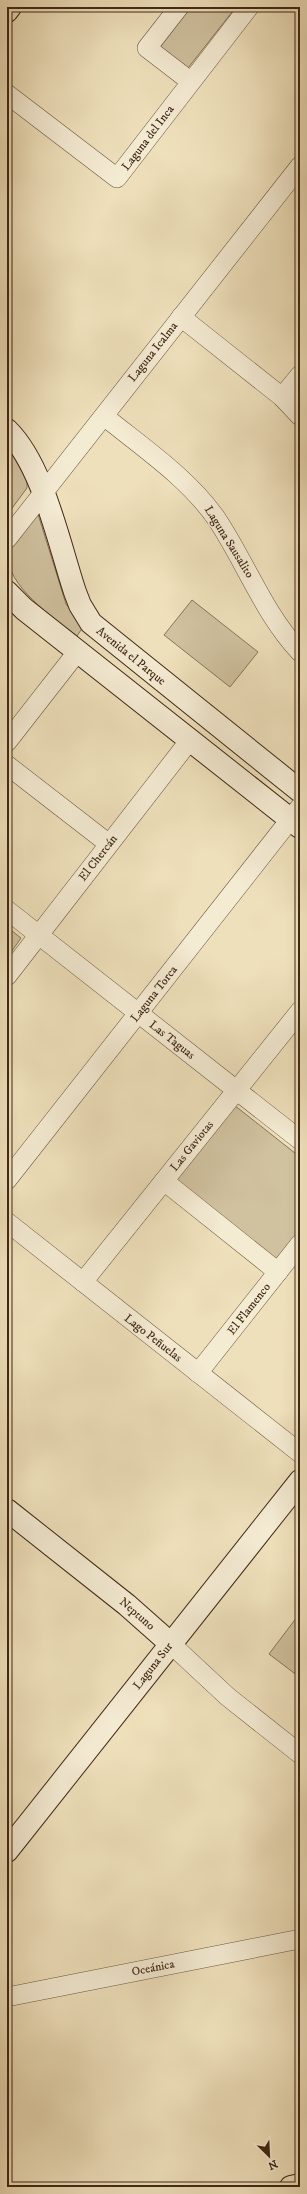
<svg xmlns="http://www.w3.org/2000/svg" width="307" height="2194" font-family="'IM FELL DW Pica',serif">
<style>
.green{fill:#d0c19f;stroke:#88745a}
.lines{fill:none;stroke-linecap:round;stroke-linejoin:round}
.street-casing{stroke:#6b553e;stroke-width:20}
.secondary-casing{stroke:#3f2714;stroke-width:24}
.primary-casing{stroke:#3f2714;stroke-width:24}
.highway-casing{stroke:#3f2714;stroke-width:24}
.street{stroke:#f4ebd3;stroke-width:19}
.secondary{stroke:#f4ebd3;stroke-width:22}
.primary{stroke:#eee0bb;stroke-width:22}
.highway{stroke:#eee0bb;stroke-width:22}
.labels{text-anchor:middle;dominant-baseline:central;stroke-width:3;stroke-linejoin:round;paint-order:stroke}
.street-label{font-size:12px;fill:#3f2714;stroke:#f4ebd3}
</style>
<rect width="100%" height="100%" fill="#eee0bb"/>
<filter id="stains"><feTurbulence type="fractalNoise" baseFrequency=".005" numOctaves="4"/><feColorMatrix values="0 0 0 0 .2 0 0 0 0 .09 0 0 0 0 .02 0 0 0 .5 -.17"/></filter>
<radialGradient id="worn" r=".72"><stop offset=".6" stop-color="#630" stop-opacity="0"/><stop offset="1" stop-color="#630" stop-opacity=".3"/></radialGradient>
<g class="green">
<path d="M191,7H236L188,68L160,47Z"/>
<path d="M7,443L27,477V488L7,515Z"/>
<path d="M38,514L66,604L83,627L77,636C53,617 7,587 7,553Z"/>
<path d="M192,600L258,652L230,687L164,635Z"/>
<path d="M7,927L21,938L7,958Z"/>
<path d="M234,1105L300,1157V1238L280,1263L174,1182Z"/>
<path d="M300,1613V1674L298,1676L269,1654Z"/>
</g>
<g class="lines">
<g class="street-casing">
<g id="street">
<path d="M179,7L147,48L190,81"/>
<path d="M7,94L117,178L249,7"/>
<path d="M181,317L282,397L300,416"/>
<path d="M282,397L300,375"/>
<path d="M104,416C142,447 187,477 216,518C245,561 264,614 300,652"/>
<path d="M7,539L300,166"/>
<path d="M7,742L78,651"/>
<path d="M7,765L109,844"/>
<path d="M7,910L300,1140"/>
<path d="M7,976L190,740"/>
<path d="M7,1180L300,807"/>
<path d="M164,1181L278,1272"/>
<path d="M7,1222L300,1453"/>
<path d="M83,1282L300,1011"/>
<path d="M198,1373L300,1244"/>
<path d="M171,1644L228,1697L300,1754"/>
<path d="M7,1997L300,1939"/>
</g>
</g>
<g class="secondary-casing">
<g id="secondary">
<path d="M7,430C43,465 59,544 75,592L80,605L91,623L300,791"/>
<path d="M7,592L24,609L300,827"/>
<path d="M7,1510L127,1605L171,1644"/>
<path d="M7,1851L300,1481"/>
</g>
</g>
<g class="primary-casing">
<path id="primary" d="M7,11L10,7"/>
</g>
<g class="highway-casing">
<path id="highway" d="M291,2187L300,2185"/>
</g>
<use href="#street" class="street"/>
<use href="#secondary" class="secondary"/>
<use href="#primary" class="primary"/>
<use href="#highway" class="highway"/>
</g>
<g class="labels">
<g class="street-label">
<text transform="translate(148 138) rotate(-53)">Laguna del Inca</text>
<text transform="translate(153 352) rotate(-52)">Laguna Icalma</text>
<text transform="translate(229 542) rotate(58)">Laguna Sausalito</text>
<text transform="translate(131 656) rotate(39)">Avenida el Parque</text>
<text transform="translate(98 858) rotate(-52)">El Chercán</text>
<text transform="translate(154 994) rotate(-52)">Laguna Torca</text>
<text transform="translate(172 1040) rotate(38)">Las Taguas</text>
<text transform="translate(192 1146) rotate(-51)">Las Gaviotas</text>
<text transform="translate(249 1309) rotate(-52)">El Flamenco</text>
<text transform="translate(153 1338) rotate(38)">Lago Peñuelas</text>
<text transform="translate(137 1614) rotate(41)">Neptuno</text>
<text transform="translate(153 1666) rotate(-52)">Laguna Sur</text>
<text transform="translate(153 1968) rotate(-11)">Oceánica</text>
</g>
</g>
<rect width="307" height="2194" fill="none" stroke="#eee0bb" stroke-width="24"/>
<rect x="8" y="8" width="291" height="2178" fill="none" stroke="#3f2714" stroke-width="2"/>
<rect x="12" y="12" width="283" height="2170" fill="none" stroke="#3f2714"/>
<g transform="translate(269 2156) rotate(156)" stroke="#f4ebd3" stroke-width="3" paint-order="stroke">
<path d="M0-3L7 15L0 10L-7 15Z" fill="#3f2714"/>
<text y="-6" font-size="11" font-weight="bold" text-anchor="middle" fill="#3f2714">N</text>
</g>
<rect width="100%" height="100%" filter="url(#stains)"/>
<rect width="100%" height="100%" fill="url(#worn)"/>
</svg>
